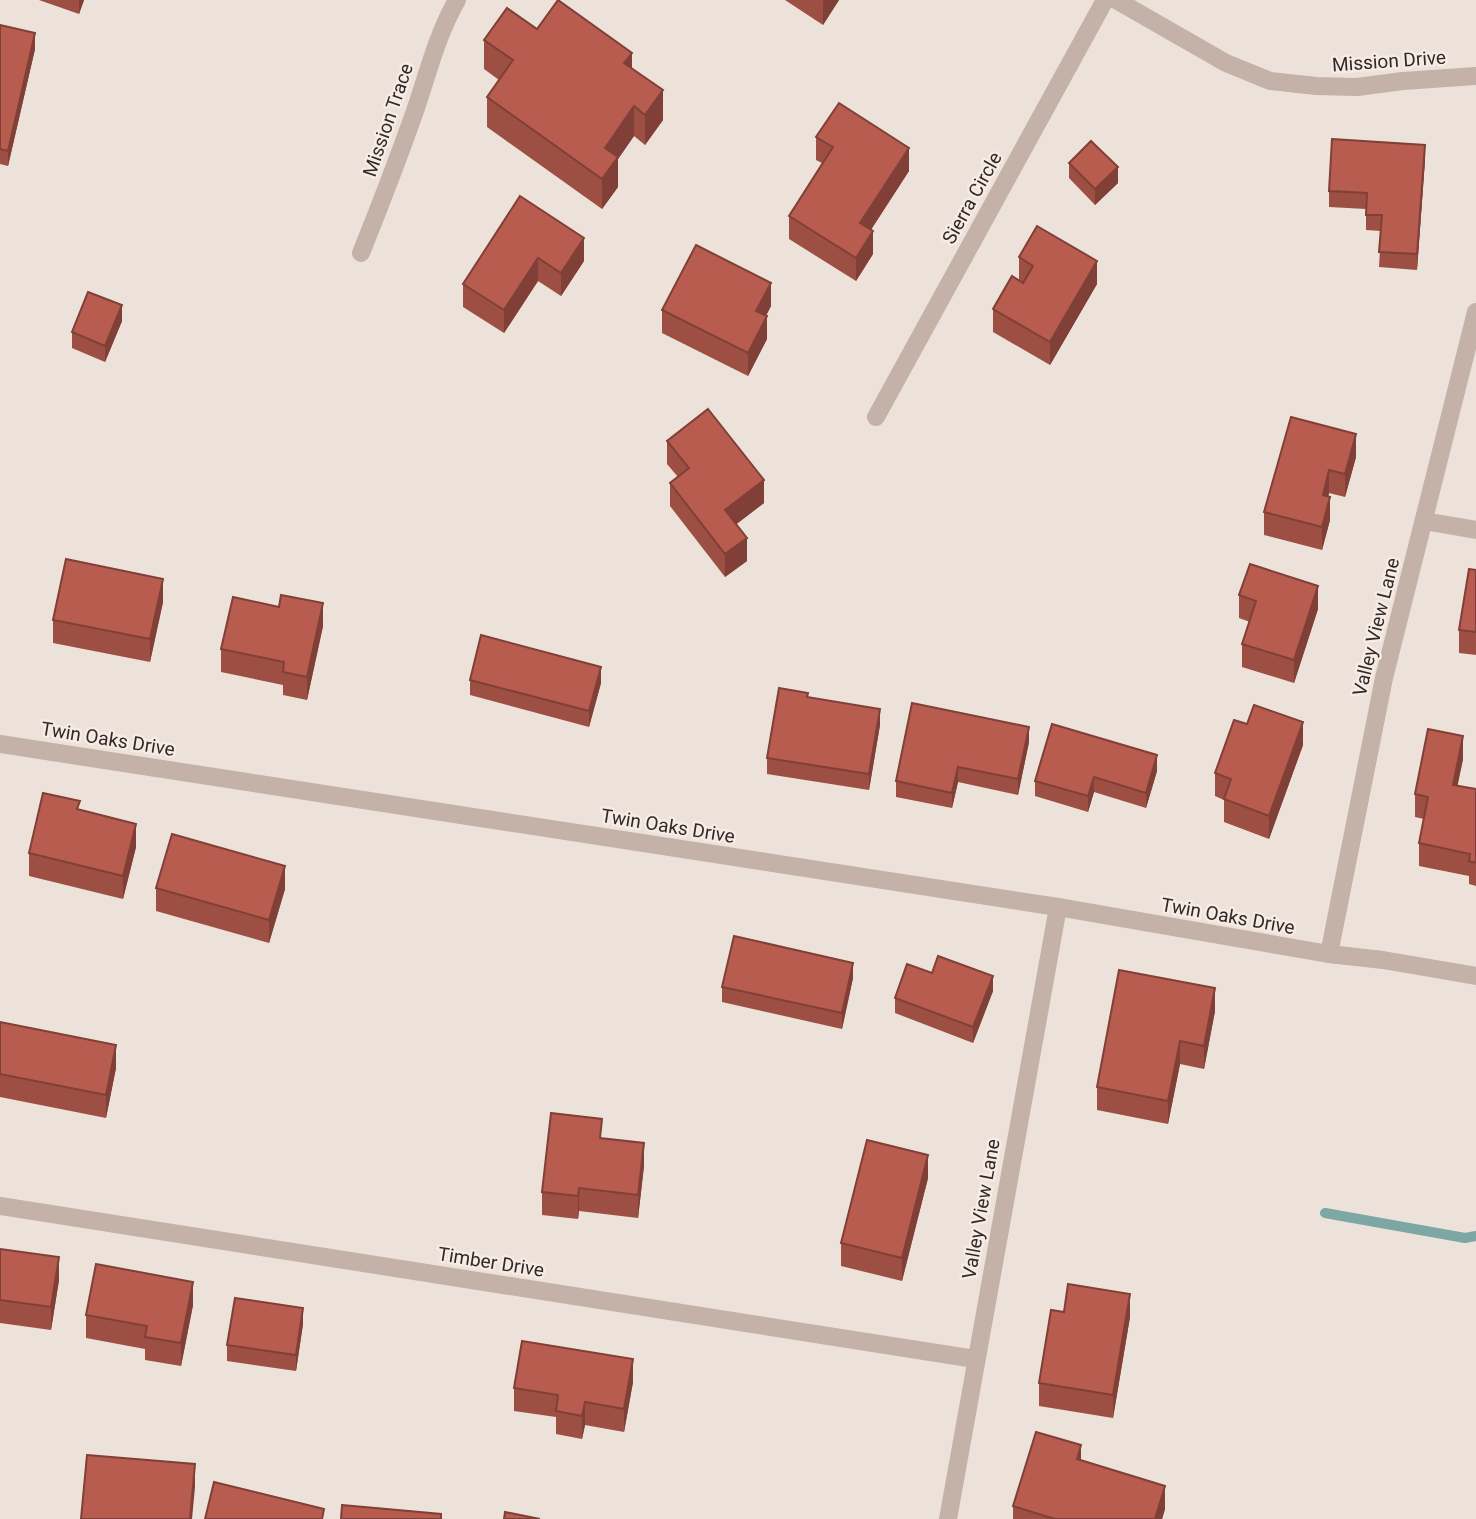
<svg xmlns="http://www.w3.org/2000/svg" width="1476" height="1519" font-family="Roboto,sans-serif">
<style>
.lines{fill:none;stroke-linecap:round;stroke-linejoin:round}
.stream{stroke:#7ca7a4;stroke-width:10}
.street{stroke:#c4b1a7;stroke-width:18}
.wall{fill:#9d4f43}
.shaded-wall{fill:#804037}
.building{fill:#b75c4e;stroke:#804037;stroke-width:2}
.labels{text-anchor:middle;dominant-baseline:central;stroke-width:5;stroke-linejoin:round;paint-order:stroke}
.street-label{font-size:19px;fill:#312926;stroke:#f6ece5}
</style>
<rect width="100%" height="100%" fill="#ede2d9"/>
<g class="lines">
<path class="stream" d="M1325,1213L1465,1238L1476,1236"/>
<g class="street">
<path d="M1116,0L1226,63L1270,81L1316,86L1357,87L1403,81L1476,76"/>
<path d="M361,253C380,206 398,159 415,111C428,73 437,35 457,0"/>
<path d="M876,417L1105,0"/>
<path d="M1424,521L1476,530"/>
<path d="M0,744L1058,907L1329,954L1383,960L1476,976"/>
<path d="M1329,954L1384,678L1476,312"/>
<path d="M0,1206L975,1359"/>
<path d="M948,1519L1058,907"/>
</g>
</g>
<g class="wall">
<path d="M39,0H84L79,14Z"/>
<path d="M785,0H839L823,25Z"/>
<path d="M0,25L35,49L8,166L0,164Z"/>
<path d="M537,29L632,68L663,120L645,145L634,136L618,159V187L602,209L487,127V97L499,80L484,69V40Z"/>
<path d="M816,137L909,171L871,230L873,254L856,281L789,239V216L822,163L816,160Z"/>
<path d="M1425,160L1417,270L1379,267L1381,231L1366,230V209L1329,207V191Z"/>
<path d="M1069,163L1118,183L1095,205L1069,178Z"/>
<path d="M520,196L584,261L561,296L538,281L504,333L463,307V284Z"/>
<path d="M1019,257L1097,284L1050,365L993,332V309L1023,283L1019,280Z"/>
<path d="M771,306L766,316L767,339L748,376L662,333V310Z"/>
<path d="M122,321L105,362L72,348V332Z"/>
<path d="M1291,417L1356,457L1345,497L1329,493L1328,497L1330,520L1322,550L1264,535V512Z"/>
<path d="M667,441L764,503L736,524L747,561L725,577L670,506V483L678,477L667,464Z"/>
<path d="M1476,570V655L1459,653V630Z"/>
<path d="M1239,595L1318,609L1294,683L1242,667V644L1250,622L1239,618Z"/>
<path d="M163,602L150,662L53,643V620Z"/>
<path d="M323,626L307,700L283,695V685L221,672V649Z"/>
<path d="M470,680L601,683L589,727L470,695Z"/>
<path d="M808,698L880,725L869,790L767,774V758Z"/>
<path d="M1247,724L1303,745L1269,839L1224,822V800L1215,796V773Z"/>
<path d="M1029,742L1018,795L958,782L952,808L896,797V781Z"/>
<path d="M1463,759L1457,786L1476,789V886L1469,884V876L1419,866V843L1424,819L1415,817V794Z"/>
<path d="M1157,771L1146,808L1094,792L1088,812L1035,796V781Z"/>
<path d="M80,810L136,847L123,899L29,876V853Z"/>
<path d="M156,888L285,889L269,943L156,911Z"/>
<path d="M932,973L993,991L973,1043L895,1013V998Z"/>
<path d="M853,978L842,1029L722,1002V987Z"/>
<path d="M1215,1011L1204,1069L1180,1064L1168,1124L1097,1110V1087Z"/>
<path d="M0,1022L116,1068L106,1118L0,1097Z"/>
<path d="M602,1138L644,1166L638,1218L579,1211L578,1219L542,1215V1192Z"/>
<path d="M928,1178L902,1281L841,1266V1243Z"/>
<path d="M0,1249L59,1280L51,1330L0,1323Z"/>
<path d="M193,1305L181,1366L145,1360V1349L86,1338V1315Z"/>
<path d="M1130,1317L1113,1418L1039,1406V1383Z"/>
<path d="M303,1324L296,1371L227,1361V1345Z"/>
<path d="M633,1382L624,1432L585,1425L582,1439L556,1434V1417L514,1411V1388Z"/>
<path d="M1081,1461L1165,1509L1162,1519H1013V1506Z"/>
</g>
<g class="shaded-wall">
<path d="M79,0H84L79,14Z"/>
<path d="M824,0H839L823,25V2Z"/>
<path d="M35,33V49L8,166V151Z"/>
<path d="M632,53V83L624,63Z"/>
<path d="M663,90V120L645,145V115Z"/>
<path d="M634,106V136L618,159V187L602,209V179L605,148Z"/>
<path d="M1425,145V160L1417,270V254Z"/>
<path d="M909,148V171L860,246V223Z"/>
<path d="M1118,167V183L1095,205V189Z"/>
<path d="M873,231V254L856,281V258Z"/>
<path d="M584,238V261L561,296V273Z"/>
<path d="M538,258V281L504,333V310Z"/>
<path d="M1097,261V284L1050,365V342Z"/>
<path d="M771,283V306L756,334V311Z"/>
<path d="M122,305V321L105,362V346Z"/>
<path d="M767,316V339L748,376V353Z"/>
<path d="M1356,434V457L1345,497V474Z"/>
<path d="M1329,470V493L1323,518V495Z"/>
<path d="M764,480V503L725,533V510Z"/>
<path d="M1330,497V520L1322,550V527Z"/>
<path d="M747,538V561L725,577V554Z"/>
<path d="M163,579V602L150,662V639Z"/>
<path d="M1318,586V609L1294,683V660Z"/>
<path d="M323,603V626L307,700V677Z"/>
<path d="M601,667V683L589,727V711Z"/>
<path d="M880,709V725L869,790V774Z"/>
<path d="M1303,722V745L1269,839V816Z"/>
<path d="M1029,727V742L1018,795V779Z"/>
<path d="M1463,736V759L1453,808V785Z"/>
<path d="M1157,755V771L1146,808V793Z"/>
<path d="M958,767V782L952,808V793Z"/>
<path d="M1094,777V792L1088,812V796Z"/>
<path d="M136,824V847L123,899V876Z"/>
<path d="M285,866V889L269,943V920Z"/>
<path d="M853,963V978L842,1029V1013Z"/>
<path d="M993,976V991L973,1043V1027Z"/>
<path d="M1215,988V1011L1204,1069V1046Z"/>
<path d="M1180,1041V1064L1168,1124V1101Z"/>
<path d="M116,1045V1068L106,1118V1095Z"/>
<path d="M644,1143V1166L638,1218V1195Z"/>
<path d="M928,1155V1178L902,1281V1258Z"/>
<path d="M579,1188V1211L578,1219V1196Z"/>
<path d="M59,1257V1280L51,1330V1307Z"/>
<path d="M193,1282V1305L181,1366V1343Z"/>
<path d="M1130,1294V1317L1113,1418V1395Z"/>
<path d="M303,1308V1324L296,1371V1355Z"/>
<path d="M633,1359V1382L624,1432V1409Z"/>
<path d="M585,1402V1425L582,1439V1416Z"/>
<path d="M1081,1445V1468L1077,1459Z"/>
<path d="M195,1464V1487L192,1519H190Z"/>
<path d="M1165,1486V1509L1162,1519H1155Z"/>
</g>
<g class="building">
<path d="M558,0L632,53L624,63L663,90L645,115L634,106L605,148L618,157L602,179L487,97L513,60L484,40L507,8L537,29Z"/>
<path d="M0,25L35,33L8,151L0,149Z"/>
<path d="M839,103L909,148L860,223L873,231L856,258L789,216L833,147L816,137Z"/>
<path d="M1332,139L1425,145L1417,254L1379,252L1382,215H1366L1367,193L1329,191Z"/>
<path d="M1091,141L1118,167L1095,189L1069,163Z"/>
<path d="M520,196L584,238L561,273L538,258L504,310L463,284Z"/>
<path d="M1037,226L1097,261L1050,342L993,309L1012,276L1023,283L1033,266L1019,257Z"/>
<path d="M696,245L771,283L756,311L767,316L748,353L662,310Z"/>
<path d="M88,292L122,305L105,346L72,332Z"/>
<path d="M708,409L764,480L725,510L747,538L725,554L670,483L689,468L667,441Z"/>
<path d="M1291,417L1356,434L1345,474L1329,470L1323,495L1330,497L1322,527L1264,512Z"/>
<path d="M66,559L163,579L150,639L53,620Z"/>
<path d="M1250,564L1318,586L1294,660L1242,644L1256,601L1239,595Z"/>
<path d="M1469,569L1476,570V632L1459,630Z"/>
<path d="M281,595L323,603L307,677L283,672L284,662L221,649L233,597L279,607Z"/>
<path d="M481,635L601,667L589,711L470,680Z"/>
<path d="M779,688L808,693L807,697L880,709L869,774L767,758Z"/>
<path d="M912,703L1029,727L1018,779L958,767L952,793L896,781Z"/>
<path d="M1254,705L1303,722L1269,816L1224,799L1231,779L1215,773L1234,720L1247,724Z"/>
<path d="M1052,724L1157,755L1146,793L1094,777L1088,796L1035,781Z"/>
<path d="M1428,729L1463,736L1453,785L1476,789V863L1469,861L1470,854L1419,843L1428,797L1415,794Z"/>
<path d="M43,793L80,801L77,809L136,824L123,876L29,853Z"/>
<path d="M172,834L285,866L269,920L156,888Z"/>
<path d="M734,936L853,963L842,1013L722,987Z"/>
<path d="M938,956L993,976L973,1027L895,998L907,964L932,973Z"/>
<path d="M1119,970L1215,988L1204,1046L1180,1041L1168,1101L1097,1087Z"/>
<path d="M0,1022L116,1045L106,1095L0,1074Z"/>
<path d="M551,1113L602,1119L600,1138L644,1143L638,1195L579,1188L578,1196L542,1192Z"/>
<path d="M867,1140L928,1155L902,1258L841,1243Z"/>
<path d="M0,1249L59,1257L51,1307L0,1300Z"/>
<path d="M96,1264L193,1282L181,1343L145,1337L147,1326L86,1315Z"/>
<path d="M1068,1284L1130,1294L1113,1395L1039,1383L1051,1310L1064,1312Z"/>
<path d="M235,1298L303,1308L296,1355L227,1345Z"/>
<path d="M522,1341L633,1359L624,1409L585,1402L582,1416L556,1411L558,1395L514,1388Z"/>
<path d="M1036,1432L1081,1445L1077,1459L1165,1486L1155,1519H1055L1013,1506Z"/>
<path d="M87,1455L195,1464L190,1519H81Z"/>
<path d="M214,1482L324,1509L322,1519H205Z"/>
<path d="M342,1505L441,1514V1519H341Z"/>
<path d="M505,1512L540,1519H504Z"/>
</g>
<g class="labels">
<g class="street-label">
<text transform="translate(1389 61) rotate(-4)">Mission Drive</text>
<text transform="translate(388 120) rotate(-71)">Mission Trace</text>
<text transform="translate(972 198) rotate(-61)">Sierra Circle</text>
<text transform="translate(1376 627) rotate(-76)">Valley View Lane</text>
<text transform="translate(108 739) rotate(9)">Twin Oaks Drive</text>
<text transform="translate(668 826) rotate(9)">Twin Oaks Drive</text>
<text transform="translate(1228 916) rotate(10)">Twin Oaks Drive</text>
<text transform="translate(981 1209) rotate(-80)">Valley View Lane</text>
<text transform="translate(491 1262) rotate(9)">Timber Drive</text>
</g>
</g>
</svg>
